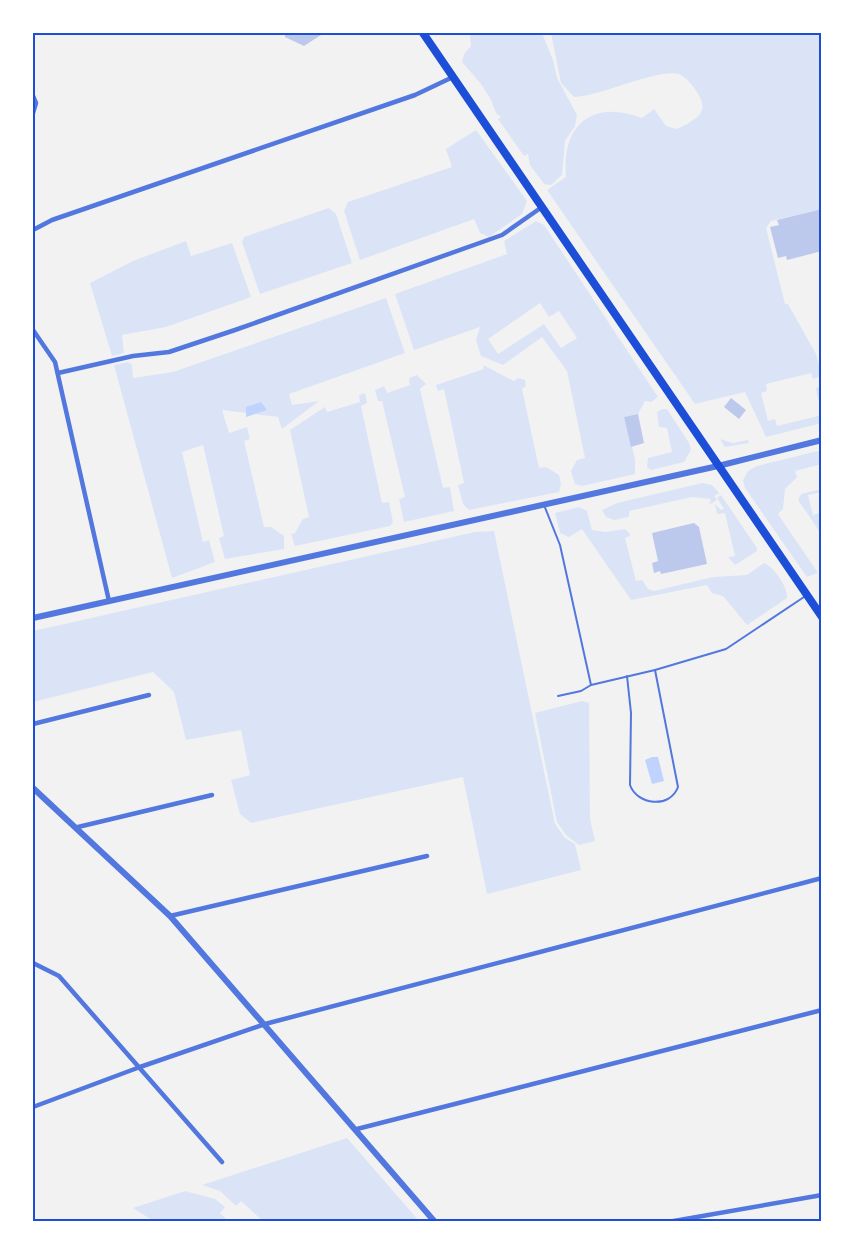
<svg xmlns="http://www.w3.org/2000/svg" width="855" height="1255" font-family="'Asap Condensed',sans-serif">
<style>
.green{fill:#dbe4f7;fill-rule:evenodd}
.water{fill:#bfd3fe}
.building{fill:#bdc9ec}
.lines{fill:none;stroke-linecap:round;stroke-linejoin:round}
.service{stroke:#5277de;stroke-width:2}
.minor{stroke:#5277de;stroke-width:4.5}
.tertiary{stroke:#5277de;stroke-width:6}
.primary{stroke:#1d4ed8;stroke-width:8}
.neatline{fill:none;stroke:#1d4ed8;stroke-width:2}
</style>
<rect width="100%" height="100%" fill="#f2f2f2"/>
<g class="green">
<path d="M470,33H542L553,60L557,78L577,115L575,126L565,141L562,175L551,185L544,184L530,165L528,154L524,156L498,119L501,117L496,113L491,100L481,84L462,62L464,54L471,46Z"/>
<path d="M551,33H822V209L771,221L766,228L785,304H788L816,354L821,372L818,377L813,379L811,373L766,384L767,391L761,393L768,421L775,419L777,426L822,415L816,390L817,387H822V423L766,437L745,392L695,404L547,190L566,177C561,125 592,99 642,118L654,109L666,126L677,129C684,126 695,120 700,114C705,106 701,99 697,92C693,86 688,79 681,75C662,66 600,97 574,97L561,83Z"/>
<path d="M476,130L527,201L522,214L489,237L480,233L474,219L360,260L344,211L348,202L452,167L446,149Z"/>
<path d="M329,208L336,214L352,263L260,294L242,242L244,237Z"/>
<path d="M536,221L544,225L658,397L651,402L645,401L638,414L624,417L635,459V474L582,486L575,484L571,471L577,460L585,458L567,371L542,337L503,365L481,356L476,340L480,327L414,350L395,294L507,254L504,241ZM540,303L549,317L559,311L577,338L561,348L544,324L498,354L488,339Z"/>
<path d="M186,241L191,256L232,243L251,297L166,327L122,335L124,353L112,356L90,283L133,261Z"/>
<path d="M386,298L405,353L289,394L292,405L319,401L282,429L278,417L222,410L229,433L247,427L250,439L244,441L264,527H271L284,536V549L225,559L219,538L224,536L203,445L182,452L203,542L209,540L215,562L172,578L114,365L128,362L132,365L133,378L173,372Z"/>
<path d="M483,365L514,381L518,378L525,380L526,386L522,389L539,468L546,467L559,475L561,484L559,492L469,510L463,504L458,485L464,483L444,389L438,391L436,385L484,369Z"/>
<path d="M417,375L426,384L420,389L443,488L450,487L454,511L404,522L399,499L405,497L382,401H378L375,390L384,386L387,393L410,385L409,378Z"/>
<path d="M365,393L367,403L361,406L382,503L389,502L393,522L390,526L295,546L291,534L295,533L303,519L309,517L290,430L325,407L327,412L360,402L359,395Z"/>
<path d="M663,409H667L689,443L691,450L684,462L651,470L647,467L648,458L672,452L667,428L659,427L657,412Z"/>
<path d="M720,439L733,443L748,440L749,443L725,447Z"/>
<path d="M822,450V464L795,471L797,477L785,489L783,509L778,514L818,573L807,577L745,488L743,480L748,471L757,466Z"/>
<path d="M702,483L712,485L719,493L714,496L717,500L709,505L711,499L692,497L629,511V517L614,520L606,517L602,510L617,503Z"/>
<path d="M822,489V492L808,495L813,515L820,513L822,535L798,500L801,494Z"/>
<path d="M721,495L757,548V551L735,565L728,557L735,556L725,513L717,514L715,504L721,510L724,509L717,498Z"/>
<path d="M579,507L587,511L592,530L605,532L625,529L631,535L625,538L636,581L642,580L648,589L654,591L713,577L747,575L764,563C774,567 788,587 787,598L747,625L723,596L712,593L707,585L631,600L582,529L569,537L560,533L555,513Z"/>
<path d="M494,531L555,824L565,838L575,844L581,870L487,894L463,777L251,823L240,814L231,780L250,775L241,730L186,740L174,692L153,672L33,702V631L475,532Z"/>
<path d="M582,701L589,703L590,819L595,841L579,845L566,835L557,822L535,713Z"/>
<path d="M347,1138L420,1222H264L241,1201L236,1206L220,1191L202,1185Z"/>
<path d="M185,1191L215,1199L225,1207L220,1213L229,1222H155L133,1208Z"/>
</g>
<g class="water">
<path d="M261,402L267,410L246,417V407Z"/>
<path d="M652,757H658L664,781L652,784L645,760Z"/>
</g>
<g class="building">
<path d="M285,33H324L304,46L285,37Z"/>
<path d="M822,209V251L787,260L786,256L778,258L770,227L779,225L777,220Z"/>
<path d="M731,398L746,410L739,419L724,407Z"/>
<path d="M638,414L644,443L631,447L624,417Z"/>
<path d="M694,523L699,527L707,564L661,574L660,571L654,573L652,563L658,561L652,533Z"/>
</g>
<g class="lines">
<g class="service">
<path d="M544,505L560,545L591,685L581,691L558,696"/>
<path d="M627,676L631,713L630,785C637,805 670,809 678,787L655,670"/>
<path d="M591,685L655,670L726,649L804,597"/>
</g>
<g class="minor">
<path d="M33,96L36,103L33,113"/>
<path d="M33,230L52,220L415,95L453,77"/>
<path d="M33,330L55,362L109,601"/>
<path d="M58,373L133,356L169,352L235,330L502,235L542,207"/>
<path d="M33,724L149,695"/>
<path d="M78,827L212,795"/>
<path d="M170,916L427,856"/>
<path d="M33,963L59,976L222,1162"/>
<path d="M33,1107L140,1067L265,1024L822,878"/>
<path d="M357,1129L822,1010"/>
<path d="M668,1222L822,1195"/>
</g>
<g class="tertiary">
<path d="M33,618L718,466L822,440"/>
<path d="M33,788L170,916L435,1222"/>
</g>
<path class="primary" d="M423,33L822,617"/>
</g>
<rect width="855" height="1255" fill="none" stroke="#ffffff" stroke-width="69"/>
<rect x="34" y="34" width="786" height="1186" class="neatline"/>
</svg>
